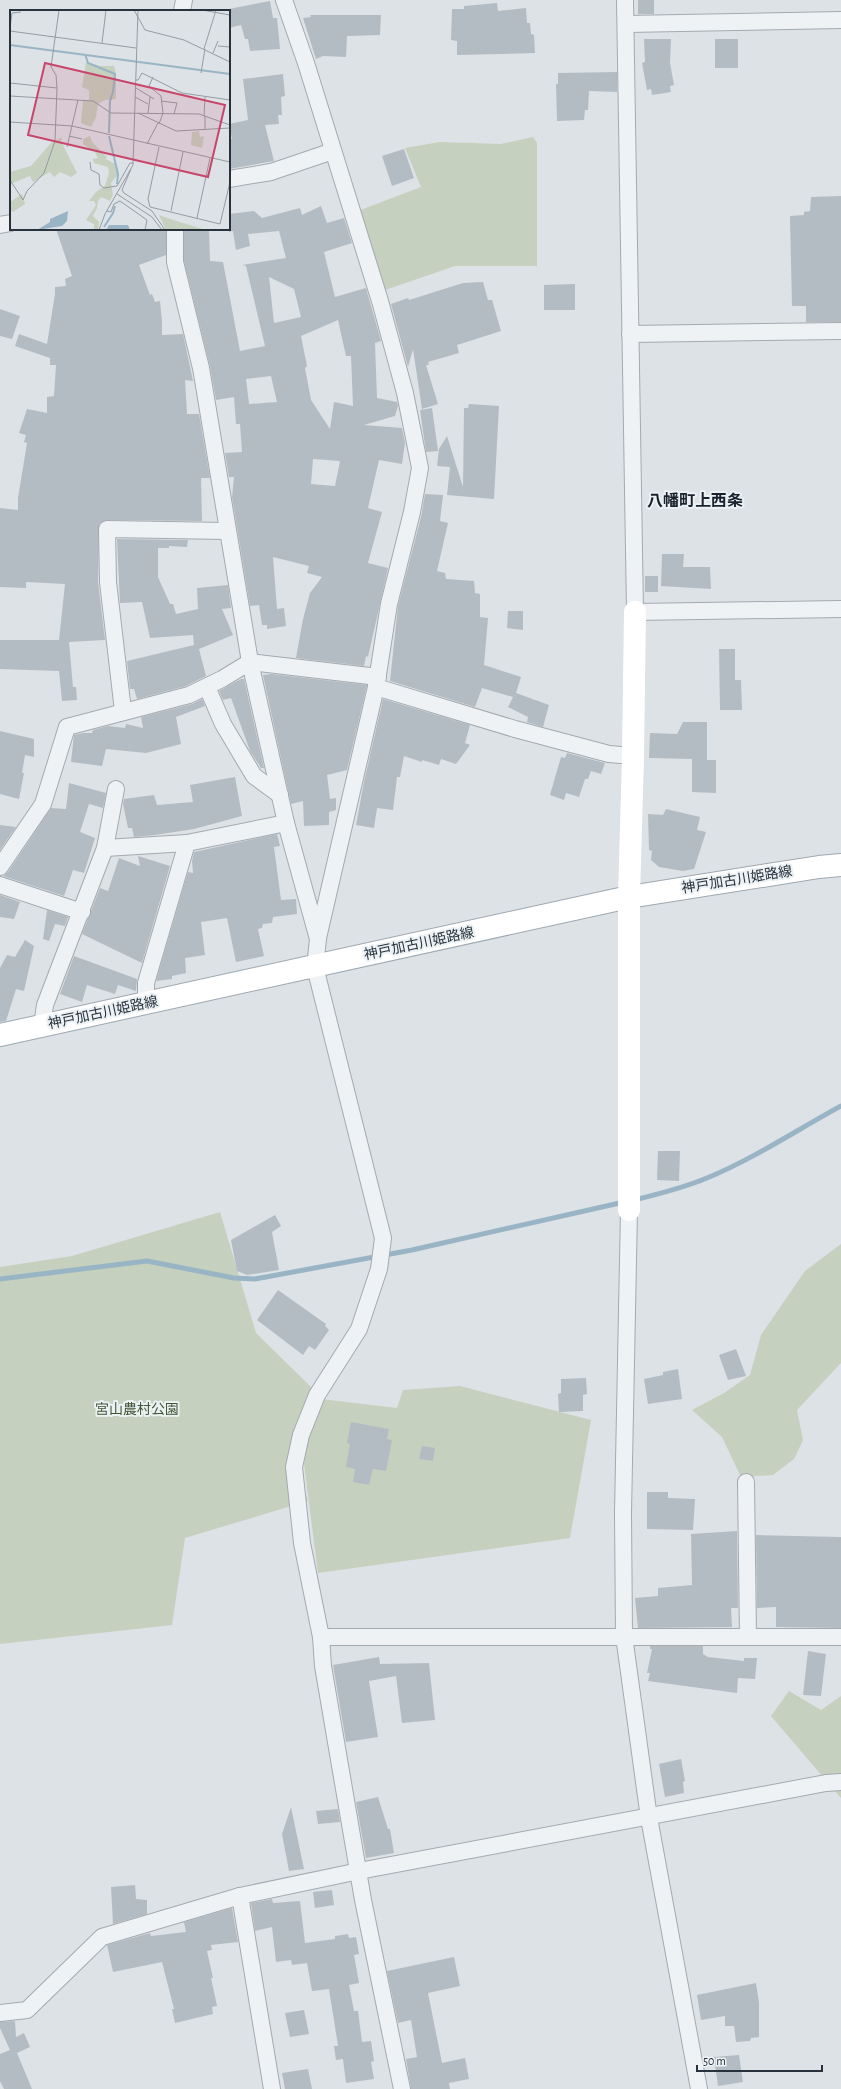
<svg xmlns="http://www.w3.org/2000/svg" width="841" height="2089" font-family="'Alegreya Sans','Noto Sans JP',sans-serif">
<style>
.green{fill:#c5d0be}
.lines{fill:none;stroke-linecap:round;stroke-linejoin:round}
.stream{stroke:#99b5c5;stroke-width:5}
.building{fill:#b4bcc3;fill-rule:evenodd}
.street-casing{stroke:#a3aab0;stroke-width:18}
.primary-casing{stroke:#9da8b1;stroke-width:24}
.street{stroke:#eff2f5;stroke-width:16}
.secondary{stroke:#fff;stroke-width:22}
.primary{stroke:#fff;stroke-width:22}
.labels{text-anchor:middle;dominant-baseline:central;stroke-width:4;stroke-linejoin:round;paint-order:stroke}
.street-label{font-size:14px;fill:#27323c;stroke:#ecf1f4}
.park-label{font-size:14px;fill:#405735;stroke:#ecf1f4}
.quarter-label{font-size:16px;font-weight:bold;fill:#19232d;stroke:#ecf1f4}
.inset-river{fill:none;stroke:#99b5c5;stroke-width:2}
.inset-road{fill:none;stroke:#949ca2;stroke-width:1}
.view{fill:#c8456c;fill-opacity:0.15;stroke:#c8456c;stroke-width:2}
.inset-edge{fill:none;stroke:#27323c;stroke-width:2}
</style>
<rect width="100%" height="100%" fill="#dde2e6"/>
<g class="green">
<path d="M533,137L537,143V266H455L385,290L358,211L421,187L405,148L440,142L501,144Z"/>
<path d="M220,1212L256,1333L313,1389L295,1426L292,1449L308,1501L185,1538L172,1625L0,1644V1267L72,1256Z"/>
<path d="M841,1244V1363L797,1410L803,1440L794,1459L773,1475L741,1477L722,1437L692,1410L724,1393L750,1375L761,1335L805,1271Z"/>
<path d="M460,1386L591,1420L570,1538L318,1573L304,1464L309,1435L321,1399L397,1408L403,1390Z"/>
<path d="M789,1691L821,1710L841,1696V1798L771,1716Z"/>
</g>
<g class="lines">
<g class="stream">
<path d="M634,1200C659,1194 683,1188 707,1178C753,1159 797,1130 841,1106"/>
<path d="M0,1279L147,1261L234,1278L255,1279L412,1250L624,1202"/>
</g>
</g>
<g class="building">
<rect x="638" y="0" width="16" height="14"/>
<path d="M270,1L273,18H277L280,49L250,51L248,39H245L241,25L229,28V9Z"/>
<path d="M497,3L498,11L526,8L527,23H530L531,34L534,35L535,53L457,55V41L451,40L452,9H464V6Z"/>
<path d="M310,15H381L380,35L347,36L346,57L323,56L316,59L303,18L311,17Z"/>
<path d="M644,39H671L670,63L674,85L670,86L671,92L652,95L651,89L647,90L642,63L645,62Z"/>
<rect x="715" y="39" width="23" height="29"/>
<path d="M617,72V92L589,91L588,110H585L584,120L557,121L556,84H558V73Z"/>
<path d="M283,74L285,96L281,97L282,115H278L279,124L265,125L274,161L229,169V139H232L229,124L248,120L243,79Z"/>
<path d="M404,149L414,178L392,186L382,156Z"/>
<path d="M841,196V322H806V306H792L790,216L804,215V212L810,211L811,197Z"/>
<path d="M321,206L327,223L344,218L352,243L324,252L335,297L366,288L381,341L375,343L377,398L397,402L398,406L395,416L364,425L402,428L405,443L402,464L379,460L368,508L382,512L368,563L388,568L368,657L366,656L364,666L296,658L303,619L310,593L322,577L307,573L309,566L273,557L277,609L284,608L286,626L267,629V625H262L259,605L250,606L232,497L234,477H229L225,453L242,452L240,424H236L234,397L216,400L210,366L184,261V229H209L210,261L223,262L240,351L265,346L246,266L242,265L286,258L279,231L248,234L250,246L236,250L233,231L229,232V214L254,211L262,218L300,208L302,215ZM269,277L294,289L301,317L274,323ZM338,320L346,356H351L353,406L334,402L330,429L311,400L305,368L307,366L301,336ZM271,376L277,402L249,404L246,379ZM313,459L340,461L335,486L311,484Z"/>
<path d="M56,229H166V255L139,265L150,295L152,294L155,302L160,301L162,321V335L183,334L193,381L185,380L187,414H199L210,478H201L202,521L107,520L99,524L98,582L105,640L69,642L73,687H76L77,700L62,701L59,671L0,669V640H59L65,584L26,582V588L0,587V508L18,510V498L27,443L24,442L26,435L19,433L27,409L47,413V397L54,396L56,365H50V358L15,346L19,334L47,344L55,294V287L66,286L65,279L72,276Z"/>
<path d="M483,282L488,300H492L501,331L457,345L459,353L428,362L429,365H426L438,404L422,409L413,349L408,367L391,304L408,298L409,300L463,283Z"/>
<path d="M575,284V310H544V285Z"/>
<path d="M0,309L20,316L12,339L0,336Z"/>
<path d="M469,404L499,406L494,499L447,495L450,467L437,466L439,449L447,436L463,487L464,408H468Z"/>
<path d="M432,408L438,451L426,452L420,410Z"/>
<path d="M425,494L443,495L440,521L448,523L437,571L445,573L446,579L474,581L475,593L480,594V617L488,618L484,665L521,677L516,693L549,705L543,727L527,722L528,717L508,707L513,697L482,688L475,707L390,681L398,606L421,517Z"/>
<path d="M117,539L188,540L187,547L169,546V548H158V577L170,604H173L176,614L198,609L197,588L228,585L231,608L222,609L233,635L199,649L206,676L186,686L137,699L134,689H130L127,661L194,645L193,635L150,638L142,602L120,603Z"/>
<path d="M662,554H684L683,567H710L711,589L661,586Z"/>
<rect x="645" y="576" width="13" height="16"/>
<path d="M508,611H523V630L507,628Z"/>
<path d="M719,649H735V680H741L742,710H720Z"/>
<path d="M271,674L367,685L347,770L327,775L330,799L336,798V810L329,812V825L304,826L303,801L291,804L263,675Z"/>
<path d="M241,679H244L264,768H261L250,751L231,698L223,700L219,691Z"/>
<path d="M202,699L205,706L176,717L181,744L146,753L106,749L102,766L71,762L74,735L83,733H92L93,730L108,726L125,728L126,724L143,728L141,717L192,704Z"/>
<path d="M383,699L470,725L465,743L470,745L456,764L441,759L439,765L422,760V762L404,756L400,777H397L393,810L377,808L374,828L356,825L364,782Z"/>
<path d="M683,722H707V760H716V793L692,792V759L649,758L650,733L677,734Z"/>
<path d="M0,731L34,739V757L25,755L22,773H24L19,799L0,794Z"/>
<path d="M567,753L605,763L601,774L591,771L588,779H585L579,797L566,793L564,800L550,795L561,757L565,758Z"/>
<path d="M235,777L242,816L194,829L155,835L134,837L132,828H128L123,804L124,799L154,795L157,805L193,802L190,785Z"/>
<path d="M69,783L106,793L103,808L89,804L80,832L95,838L84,873L73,870L64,896L3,876L8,872L51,808L66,809Z"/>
<path d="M666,809L700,817L697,830L706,832L694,869L683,871L659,867L651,860L652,851L649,850L648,814L663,815Z"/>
<path d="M0,825L16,827L0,850Z"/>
<path d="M277,834L280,846L274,847L281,900L296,899L297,914L273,917L272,923L263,924L262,928L258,929L264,956L236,962L227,918L201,922L205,955L185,958L186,973L172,976V979L156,981L188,872L193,873L192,861L194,852Z"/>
<path d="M138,856L170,866L142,963L82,934L100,888L108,891L119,858L140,866Z"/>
<path d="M0,895L20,902L14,919L0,917Z"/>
<path d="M47,910L68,917L65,926L55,924L49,941L43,939Z"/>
<path d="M25,940L34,946L24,991L16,989L6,1021L0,1022V968L7,955L15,957Z"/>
<path d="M74,956L137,979L136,991L118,985L115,994L87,985L82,1002L60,994Z"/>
<path d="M658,1151H680L679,1181L657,1180Z"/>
<path d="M275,1215L281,1226L272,1232L279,1270L247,1275L237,1271L231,1240Z"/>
<path d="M278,1290L326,1324L325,1326L329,1330L315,1350L309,1346L303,1355L257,1320Z"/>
<path d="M736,1349L746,1376L728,1380L719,1355Z"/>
<path d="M678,1369L682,1399L648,1404L644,1379L663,1375V1372Z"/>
<path d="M586,1378L587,1394L583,1395V1411L559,1412L558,1394L561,1393V1379Z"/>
<path d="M351,1422L389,1429L387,1439L392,1440L386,1471L373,1469L369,1485L353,1482L355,1469L346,1467L350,1444L347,1443Z"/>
<path d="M422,1446L435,1448L433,1461L419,1459Z"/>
<path d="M647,1492H668V1498L695,1499L693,1530L647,1529Z"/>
<path d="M737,1531L738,1608H731L732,1627L638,1628L635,1598L658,1596V1588L692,1585L691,1534Z"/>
<path d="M756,1535L841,1537V1628L776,1627V1607L757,1608Z"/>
<path d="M650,1646H703V1654L708,1657L744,1661V1658H757L755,1679L738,1678L737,1693L648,1681L650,1673H647L652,1649H650Z"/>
<path d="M808,1651L826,1654L821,1696L803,1695Z"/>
<path d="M379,1657L380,1664L429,1663L435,1720L402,1723L396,1676L369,1681L378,1737L346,1742L333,1665Z"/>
<path d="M681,1759L685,1781L683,1782L684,1793L665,1797L659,1764Z"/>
<path d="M378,1797L388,1829H390L394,1853L366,1858L356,1802Z"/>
<path d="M291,1807L304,1869L289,1871L282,1834Z"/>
<path d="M338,1809L340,1822L318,1824L316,1811Z"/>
<path d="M135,1885L136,1899L147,1900V1914L113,1924L111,1887Z"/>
<path d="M332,1890L334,1905L315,1908L313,1892Z"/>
<path d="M272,1899L273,1903L300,1901L305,1943L335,1939V1936L348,1934L349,1938L356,1937L359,1954L354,1955L359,1983L349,1985L354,2011H358L362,2042L371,2041L374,2061L371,2062L374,2079L346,2083L343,2059L336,2060L334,2046H338L329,1989L312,1991L307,1963L292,1965L291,1960L276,1962L272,1927L255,1931L251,1903Z"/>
<path d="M232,1908L238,1942L211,1945L212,1950L207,1951L213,1978H211L217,2006L212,2007L213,2014L175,2023L172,2009H174L162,1962L113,1972L107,1945L150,1933L151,1936L186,1932L184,1922Z"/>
<path d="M454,1957L460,1986L428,1993L442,2063L465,2058L469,2079L449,2083L450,2089H411L406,2059L417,2057L411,2020L398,2023L387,1971Z"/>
<path d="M756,1983L759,2003V2037L751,2038L750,2041L736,2042L734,2026H725V2016L701,2020L697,1995Z"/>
<path d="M304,2010L309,2034L290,2037L285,2013Z"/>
<path d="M15,2021L16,2037L24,2033L30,2047L17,2053L32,2089H4L0,2081V2054L10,2050L0,2028V2022Z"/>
<path d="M739,2055L743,2082L718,2086L714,2057Z"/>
<path d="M308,2069L312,2089H285L282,2073Z"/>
</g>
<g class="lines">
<g class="street-casing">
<g id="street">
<path d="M284,0L306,63L380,301L405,393L420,468L412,512L389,604L376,687L318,938"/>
<path d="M625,0L635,612L841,609"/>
<path d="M182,11L184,0"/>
<path d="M626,24L841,20"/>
<path d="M229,179L271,172L333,151"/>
<path d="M0,225L11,223"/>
<path d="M175,229V262L201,368L250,662L286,823L318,939L315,967L383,1238L379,1269L359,1329L317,1395L301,1435L294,1467L302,1543L321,1637L323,1666L363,1900L402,2089"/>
<path d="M630,334L841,331"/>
<path d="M207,687L223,724L254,776L280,795"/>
<path d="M376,687L515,729L609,754L633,756"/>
<path d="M123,711L108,582L107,529L227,531"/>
<path d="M105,848L187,843L286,823"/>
<path d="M0,867L43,804L67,727L189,695L222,679L250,662L378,677"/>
<path d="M0,885L82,912"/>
<path d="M146,1003V983L187,843"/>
<path d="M42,1026L45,1005L105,848L116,789"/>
<path d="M629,1210L623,1513L624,1636L649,1818L699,2089"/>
<path d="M746,1482L748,1637"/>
<path d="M321,1637H841"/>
<path d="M240,1896L272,2089"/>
<path d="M0,2013L27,2010L102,1937L240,1896L359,1871L826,1783L841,1782"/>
</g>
</g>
<g class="primary-casing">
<path id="primary" d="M0,1035L629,897L819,867L841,865"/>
</g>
<use href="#street" class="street"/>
<path class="secondary" d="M629,1210V897L633,756L635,612"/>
<use href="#primary" class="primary"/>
</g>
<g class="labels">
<g class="street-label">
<text transform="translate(737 880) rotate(-9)">神戸加古川姫路線</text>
<text transform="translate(419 944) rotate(-12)">神戸加古川姫路線</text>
<text transform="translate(103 1013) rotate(-12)">神戸加古川姫路線</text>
</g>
<g class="park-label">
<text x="137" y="1410">宮山農村公園</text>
</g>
<g class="quarter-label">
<text x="695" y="501">八幡町上西条</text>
</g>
</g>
<g transform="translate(10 10)">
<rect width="220" height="220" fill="#dde2e6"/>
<path d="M76,52L90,56H104L106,64V89L95,90L88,94L86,107L81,117L71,113L73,91H79V80L72,77ZM189,121L190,127L194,126L192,138L181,135L182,122ZM80,126L82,132L97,147L96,149L105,154L108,164L101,173L103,185L100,191L91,187L88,191L87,198L83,206L89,212L88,220H84V214L76,210L86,195L84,191H79L86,182L95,176L99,163L98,157L84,153L83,149L88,148L85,142L73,134V129ZM52,127L51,131L67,163L61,167L50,162L44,167L40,162L23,172L20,166L0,174V162L21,156L41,133ZM12,184L15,194L3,202L0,200V192ZM149,205L163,210L196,220H156Z" fill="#c5d0be"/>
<path d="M58,201L57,211L52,216L27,220L40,212V209ZM99,215H118L120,220H96Z" fill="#99b5c5"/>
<path class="inset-river" d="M0,35L220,64M75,44L78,53L105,64L103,82L100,91L99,123M99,126L108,164L107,174M94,217L103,203L105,196"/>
<path class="inset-road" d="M124,0L135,20L174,30L220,52M192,0L220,5M0,18L2,3L11,2M0,21L126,38M92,33L96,0M208,36L220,37M194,39L206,0M203,43L208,31M191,63L195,39M143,67L139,76L151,86L153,103L149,114M126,70H128L132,63L172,83L220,90M0,73L47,78M126,78L144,89M0,86L83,91L101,103L189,104L220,115M125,87L138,94M151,91L167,93L164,104M128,103L166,121L220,118M138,103L140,87M194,106L195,87M0,112L62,116L220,152M195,120V106M59,126L72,129M137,134L148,113M57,137L68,90M80,152L81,160L89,164L90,175L94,178L107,176L120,153H123M121,159L112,180L114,183L142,201L155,220M0,170L13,190M107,184L142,207L152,220M13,190L17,181L34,163L45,131L47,78L46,65L41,57L49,0M140,197L210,214L220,172M140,197L138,189L149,137M97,201L101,202L104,194L110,191L137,210L135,220M161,201L173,142M187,208L200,148M89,220L95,204L123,155L128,0"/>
<path class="view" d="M35,53L215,95L198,167L18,125Z"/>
<rect width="220" height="220" class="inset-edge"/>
</g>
<path d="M697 2065v6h125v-6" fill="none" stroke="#27323c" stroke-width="2"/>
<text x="703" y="2065" font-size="12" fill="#27323c" stroke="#ecf1f4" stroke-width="3" paint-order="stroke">50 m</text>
</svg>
